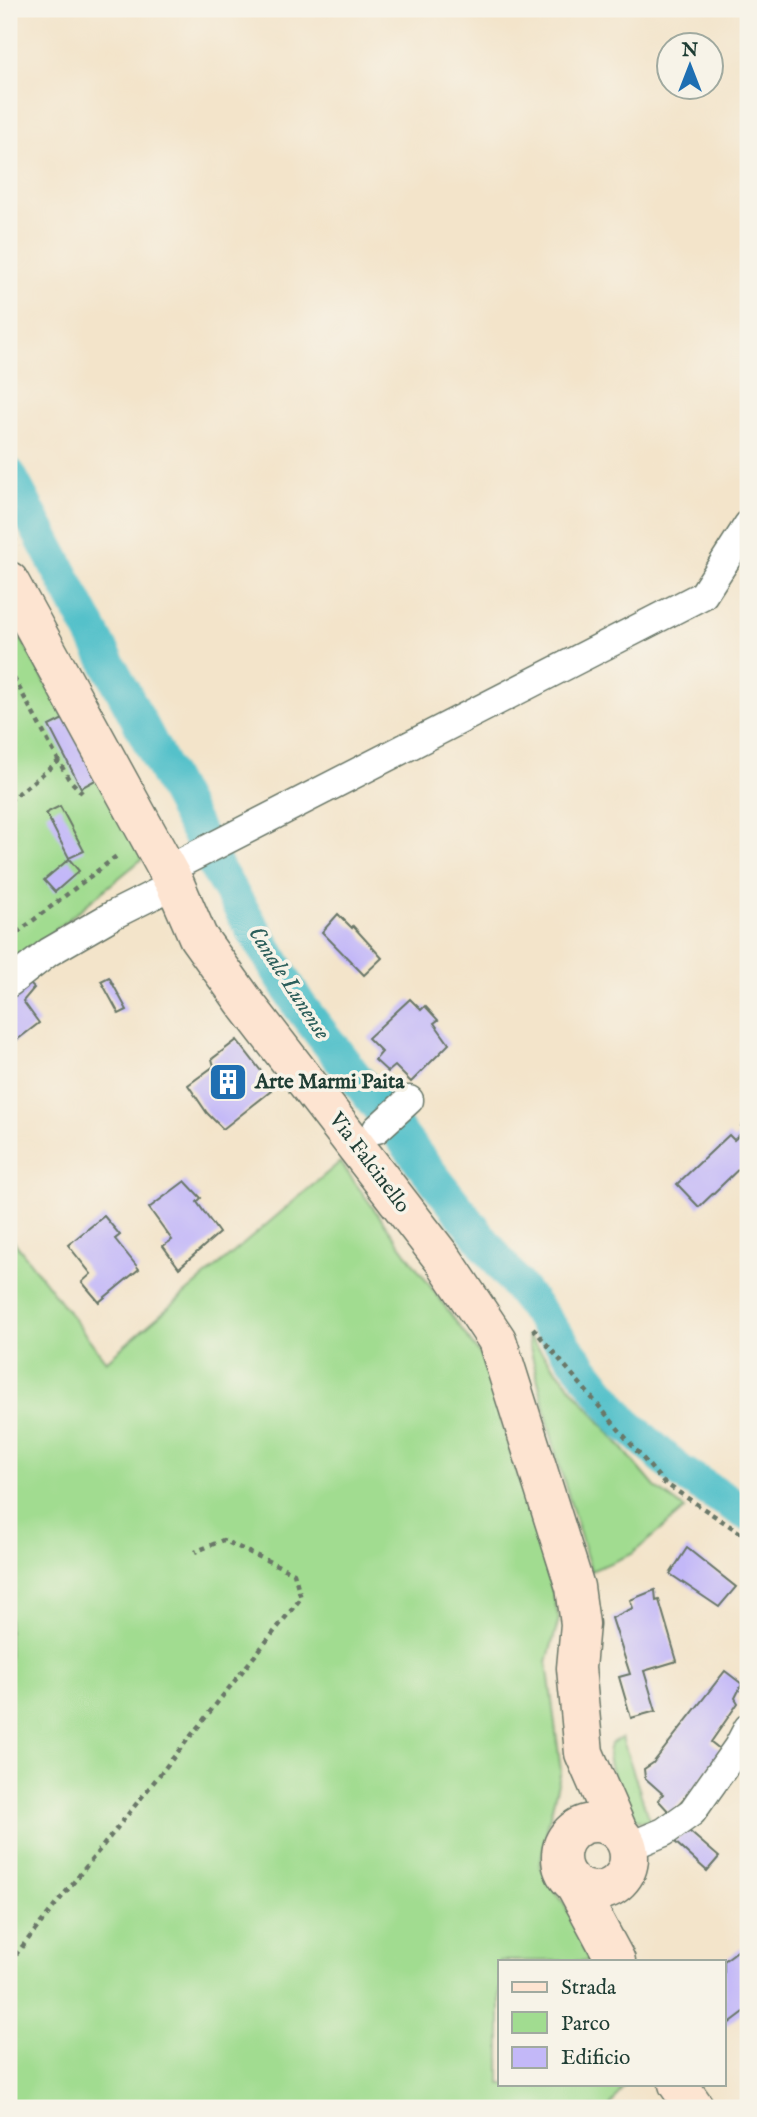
<svg xmlns="http://www.w3.org/2000/svg" width="757" height="2117" font-family="'IM FELL English',serif">
<style>
.green{fill:#a1dc90;stroke:#608c62;stroke-width:2}
.lines{fill:none;stroke-linecap:round;stroke-linejoin:round}
.canal{stroke:#54c1ca;stroke-width:35}
.building{fill:#c3b8f8}
.street-casing{stroke:#697768;stroke-width:31}
.secondary-casing{stroke:#697768;stroke-width:41}
.path{stroke:#697768;stroke-width:4.5;stroke-dasharray:5 5;stroke-linecap:butt}
.street{stroke:#fff;stroke-width:28}
.secondary{stroke:#fde4d1;stroke-width:38}
.labels{text-anchor:middle;dominant-baseline:central;stroke-width:7;stroke-linejoin:round;paint-order:stroke}
.poi-label{font-size:21px;font-weight:bold;fill:#1f3d34;stroke:#f7f3e8;text-anchor:start}
.street-label{font-size:21px;fill:#1f3d34;stroke:#f7f3e8}
.water-label{font-size:23px;font-style:italic;fill:#2c5e5a;stroke:#f7f3e8}
</style>
<rect width="100%" height="100%" fill="#f7f3e8"/>
<filter id="ink" filterUnits="userSpaceOnUse"><feTurbulence type="fractalNoise" baseFrequency=".0143" numOctaves="2"/><feDisplacementMap in="SourceGraphic" scale="14" xChannelSelector="R" yChannelSelector="G"/><feConvolveMatrix kernelMatrix="1 2 1 2 8 2 1 2 1" color-interpolation-filters="sRGB"/></filter>
<filter id="wash" filterUnits="userSpaceOnUse"><feTurbulence type="fractalNoise" baseFrequency=".00686" numOctaves="4" result="noise"/><feDisplacementMap in="SourceGraphic" scale="28" xChannelSelector="R" yChannelSelector="G"/><feGaussianBlur stdDeviation="1.57" result="paint"/><feColorMatrix in="noise" values="0 0 0 0 0 0 0 0 0 0 0 0 0 0 0 0 0 1.4 0 .05"/><feComposite in="paint" operator="in"/></filter>
<g filter="url(#wash)">
<rect width="100%" height="100%" fill="#f3e4ca"/>
<g class="green">
<path d="M9,636L23,641L142,859L9,968Z"/>
<path d="M340,1162L481,1356L548,1573L559,1619L547,1662L561,1771L548,1824L540,1866L580,1929L583,1949L589,1961H500V2084H625L609,2108H9V1235L106,1361Z"/>
<path d="M527,1335L655,1487L685,1509L632,1554L591,1571L556,1455Z"/>
<path d="M622,1738L650,1822L640,1821L631,1817C624,1800 604,1764 609,1748C611,1741 617,1740 622,1738Z"/>
</g>
<g class="lines">
<path class="canal" d="M9,475L218,871L299,1005L624,1422L679,1471L748,1514"/>
</g>
<g id="blocks">
<g class="building">
<path d="M69,716L101,777L81,788L49,726Z"/>
<path d="M60,806L84,851L69,858L46,813Z"/>
<path d="M69,859L79,871L55,892L44,880Z"/>
<path d="M338,914L352,928L353,926L382,958L364,975L322,932Z"/>
<path d="M109,977L127,1010L119,1014L101,981Z"/>
<path d="M29,983L34,988L23,1001L39,1023L9,1046V998Z"/>
<path d="M410,999L421,1010L425,1006L438,1020L434,1023L449,1044L411,1082L395,1066L388,1072L375,1060L382,1052L368,1038Z"/>
<path d="M237,1040L264,1075L260,1078L271,1091L223,1129L207,1113L188,1085L214,1066L212,1059Z"/>
<path d="M748,1120V1160L699,1207L677,1184L729,1135L734,1140L745,1130L741,1126Z"/>
<path d="M185,1181L201,1198L197,1202L219,1233L179,1268L163,1246L172,1240L149,1208Z"/>
<path d="M104,1216L120,1235L115,1239L139,1269L99,1302L82,1282L91,1274L68,1245Z"/>
<path d="M687,1548L736,1587L719,1607L670,1574Z"/>
<path d="M655,1590L656,1601L659,1600L677,1661L644,1671L656,1711L631,1718L619,1677L630,1674L612,1618L633,1608L630,1600Z"/>
<path d="M725,1671L742,1684L735,1698L738,1703L711,1742L721,1750L694,1788L670,1813L658,1800L663,1794L645,1778L644,1769L653,1763Z"/>
<path d="M689,1831L719,1857L707,1871L674,1841Z"/>
<path d="M748,1943V2009L724,2027V1961Z"/>
</g>
</g>
</g>
<g filter="url(#ink)">
<use href="#blocks" fill-opacity="0" stroke="#697768" stroke-width="2"/>
<g class="lines">
<g class="street-casing">
<g id="street">
<path d="M167,870L703,595L748,525"/>
<path d="M9,983L49,952L113,915L175,884"/>
<path d="M377,1129L409,1100"/>
<path d="M628,1847L664,1832L692,1812L738,1747L748,1728"/>
</g>
</g>
<g class="secondary-casing">
<g id="secondary">
<path d="M9,581L175,884L198,937L246,1004L445,1262L497,1340L575,1587L580,1624L576,1668L584,1753L618,1831"/>
<circle cx="595" cy="1857" r="34"/>
<path d="M575,1885L616,1961"/>
<path d="M678,2084L695,2108"/>
</g>
</g>
<g class="path">
<path d="M9,528L18,546"/>
<path d="M9,669L68,778L82,793"/>
<path d="M9,801L60,760"/>
<path d="M9,939L118,855"/>
<path d="M533,1328L663,1482L748,1538"/>
<path d="M9,1963L301,1598L294,1573L223,1540L195,1552"/>
</g>
<use href="#street" class="street"/>
<use href="#secondary" class="secondary"/>
</g>
</g>
<defs>
<g id="building-square" transform="scale(2.0125)"><rect x="-9" y="-9" width="18" height="18" rx="4" fill="#1f6fb2" stroke="#f7f3e8"/><path d="M-4-6H4V6H1V3H-1V6H-4ZM-2.5-4.3h1.7v1.8h-1.7ZM.8-4.3h1.7v1.8H.8ZM-2.5-1h1.7V.8h-1.7ZM.8-1h1.7V.8H.8Z" fill="#fff"/></g>
</defs>
<g fill-rule="evenodd">
<use href="#building-square" x="228" y="1082"/>
</g>
<g class="labels">
<g class="poi-label">
<text x="255" y="1082">Arte Marmi Paita</text>
</g>
<g class="street-label">
<text transform="translate(369 1163) rotate(53)">Via Falcinello</text>
</g>
<g class="water-label">
<text transform="translate(289 983) rotate(57)">Canale Lunense</text>
</g>
</g>
<rect width="757" height="2117" fill="none" stroke="#f7f3e8" stroke-width="35"/>
<rect x="498" y="1960" width="228" height="126" fill="#f7f3e8" stroke="#a1aaa0" stroke-width="2"/>
<rect x="512" y="1982" width="35" height="10" fill="#fde4d1" stroke="#a1aaa0" stroke-width="2"/>
<text x="561" y="1994" font-size="21" fill="#1f3d34">Strada</text>
<rect x="512" y="2012" width="35" height="21" fill="#a1dc90" stroke="#a1aaa0" stroke-width="2"/>
<text x="561" y="2030" font-size="21" fill="#1f3d34">Parco</text>
<rect x="512" y="2047" width="35" height="21" fill="#c3b8f8" stroke="#a1aaa0" stroke-width="2"/>
<text x="561" y="2064" font-size="21" fill="#1f3d34">Edificio</text>
<g transform="translate(690 66)"><circle r="33" fill="#f7f3e8" stroke="#a1aaa0" stroke-width="2"/>
<path d="M0-5L12 26L0 18L-12 26Z" fill="#1f6fb2"/>
<text y="-10" font-size="19" font-weight="bold" text-anchor="middle" fill="#1f3d34">N</text>
</g>
</svg>
